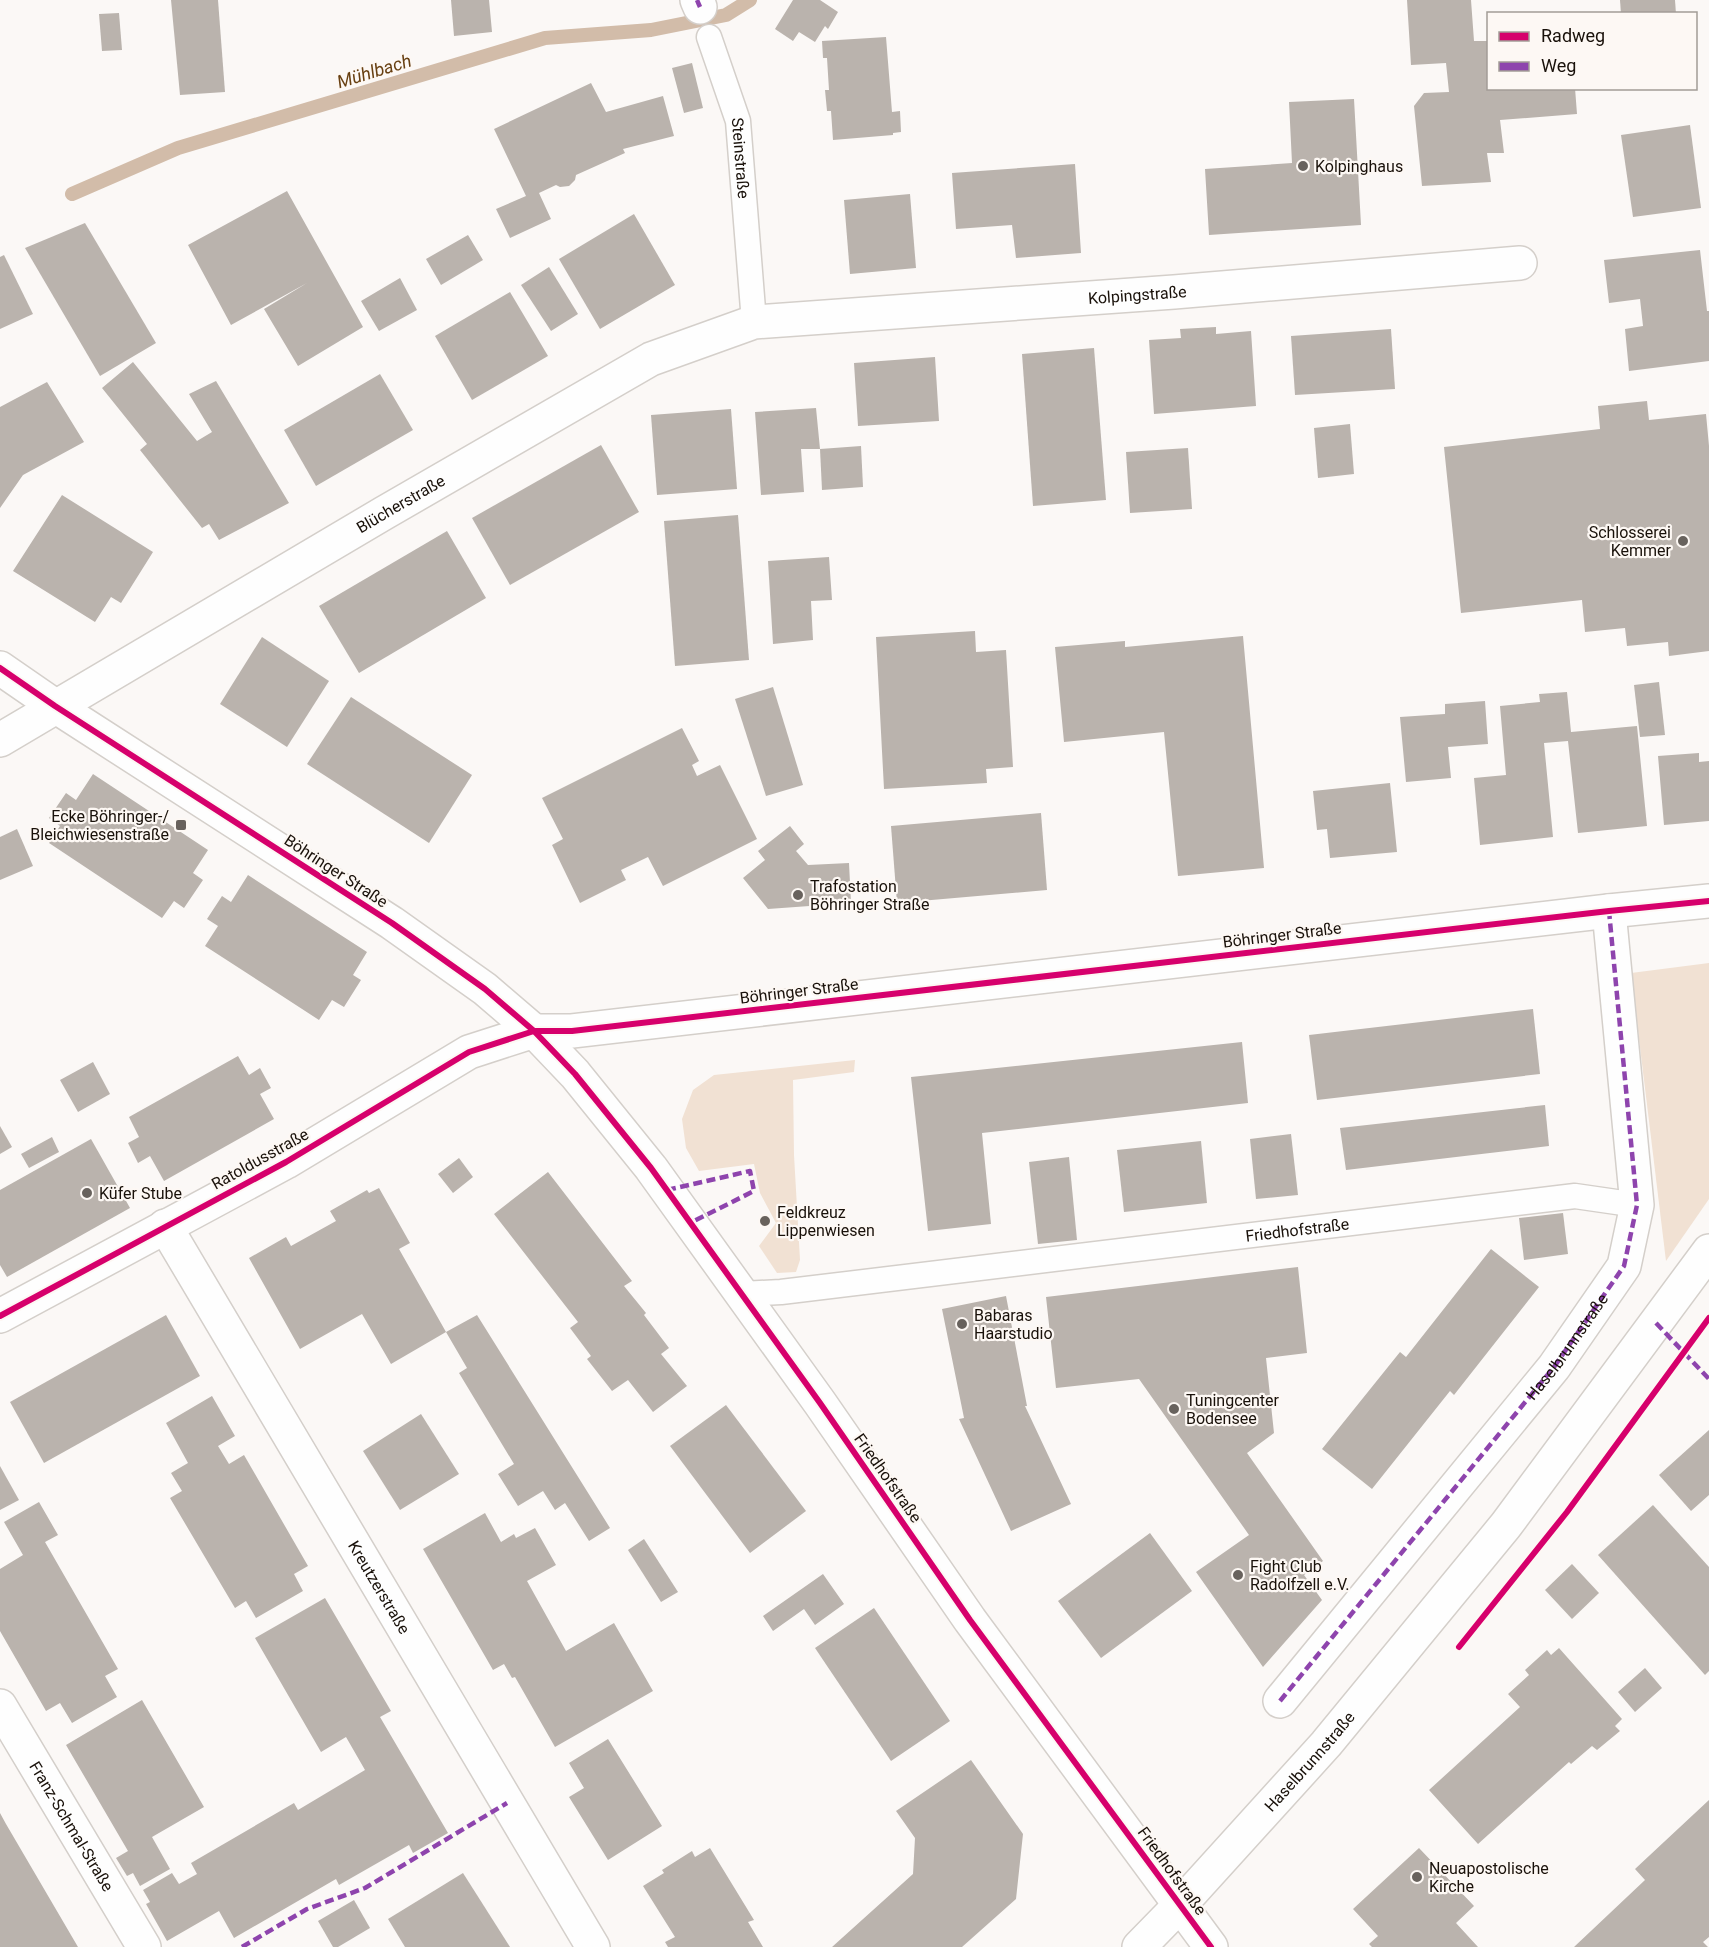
<svg xmlns="http://www.w3.org/2000/svg" width="1709" height="1947" font-family="Roboto,sans-serif">
<style>
.green{fill:#f1e1d3}
.lines{fill:none;stroke-linecap:round;stroke-linejoin:round}
.stream{stroke:#d2bca9;stroke-width:14}
.building{fill:#bab3ad}
.service-casing{stroke:#d4cfca;stroke-width:27}
.minor-casing{stroke:#d4cfca;stroke-width:36}
.secondary-casing{stroke:#d4cfca;stroke-width:36}
.service{stroke:#fefefe;stroke-width:24}
.minor{stroke:#fefefe;stroke-width:33}
.secondary{stroke:#fefefe;stroke-width:33}
.quiet{stroke:#8e44ad;stroke-width:4.5;stroke-dasharray:9 4.5;stroke-linecap:butt}
.cycleway-casing{stroke:#fdf8f4;stroke-width:10}
.cycleway{stroke:#d6006c;stroke-width:6}
.poi-dot{fill:#68625d;stroke:#fdf8f4;stroke-width:2}
.labels{text-anchor:middle;dominant-baseline:central;stroke-width:4.5;stroke-linejoin:round;paint-order:stroke}
.street-label{font-size:16px;fill:#19110a;stroke:#fdf8f4}
.poi-label{font-size:16px;fill:#19110a;stroke:#fdf8f4;text-anchor:start}
.water-label{font-size:18px;font-style:italic;fill:#684012;stroke:#fdf8f4}
</style>
<rect width="100%" height="100%" fill="#fbf8f6"/>
<g class="green">
<path d="M1709,963V1199L1666,1261L1631,973Z"/>
<path d="M855,1060L854,1072L793,1080L794,1155L800,1260L796,1272L777,1273L759,1246L776,1223L760,1193L754,1164L699,1171L686,1148L682,1119L693,1090L714,1075Z"/>
</g>
<g class="lines">
<path class="stream" d="M72,194L178,148L545,38L651,30L726,15L750,0"/>
</g>
<g class="building">
<path d="M171,0H218L225,92L180,95Z"/>
<path d="M451,0H489L492,32L454,36Z"/>
<path d="M793,0H820L838,12L828,29L825,26L815,42L799,32L793,41L775,29Z"/>
<path d="M1407,0H1471L1474,41H1488V88H1575L1577,114L1500,120L1504,153H1487L1491,182L1422,186L1414,106L1424,93L1449,92L1446,63L1411,65Z"/>
<path d="M1620,0H1675L1676,14H1621Z"/>
<path d="M119,13L122,50L102,51L99,14Z"/>
<path d="M886,37L892,112L900,111L901,132L893,133V135L833,140L831,111H827L825,90H829L827,58H823L822,41Z"/>
<path d="M692,63L703,108L684,113L672,68Z"/>
<path d="M591,83L606,112L663,96L674,136L623,149L625,153L576,175L575,180L569,186L560,187L556,185L539,193L551,219L510,238L496,209L526,196L494,129Z"/>
<path d="M1354,99L1361,225L1209,235L1205,169L1292,163L1289,102Z"/>
<path d="M1690,125L1701,208L1633,217L1621,135Z"/>
<path d="M1075,164L1081,253L1016,258L1012,225L956,229L952,173Z"/>
<path d="M287,191L363,327L298,366L264,309L307,283L231,325L188,245Z"/>
<path d="M910,194L916,268L850,274L844,200Z"/>
<path d="M634,214L675,285L600,329L559,259Z"/>
<path d="M85,223L156,343L100,376L25,248Z"/>
<path d="M468,235L483,260L441,285L426,259Z"/>
<path d="M1700,250L1707,311H1709V361L1629,371L1625,329L1643,326L1640,299L1609,303L1604,260Z"/>
<path d="M4,255L33,314L0,329V257Z"/>
<path d="M549,267L578,314L551,331L521,285Z"/>
<path d="M400,278L417,310L379,331L361,301Z"/>
<path d="M510,292L548,356L472,400L435,336Z"/>
<path d="M1216,327V334L1251,331L1256,406L1154,414L1149,340L1181,338L1180,329Z"/>
<path d="M1391,329L1395,389L1295,395L1291,336Z"/>
<path d="M1094,348L1106,500L1033,506L1022,354Z"/>
<path d="M935,357L939,421L858,426L854,363Z"/>
<path d="M133,362L197,441L212,432L189,394L216,381L289,503L219,540L209,524L202,528L140,450L147,444L102,388Z"/>
<path d="M380,374L413,430L316,486L284,430Z"/>
<path d="M47,382L84,442L23,475L0,508V407Z"/>
<path d="M1647,401L1649,420L1706,414L1709,446V651L1669,656L1668,642L1627,646L1625,628L1585,632L1582,600L1461,613L1444,447L1600,429L1598,406Z"/>
<path d="M816,408L820,449H801L804,492L761,495L755,412Z"/>
<path d="M731,409L737,489L657,495L651,415Z"/>
<path d="M1350,424L1354,474L1318,478L1314,428Z"/>
<path d="M601,445L639,512L510,585L472,518Z"/>
<path d="M861,446L863,487L822,490L820,449Z"/>
<path d="M1188,448L1192,509L1130,513L1126,452Z"/>
<path d="M62,495L153,552L121,603L111,597L95,622L13,571Z"/>
<path d="M738,515L749,660L675,666L664,521Z"/>
<path d="M447,531L486,598L359,673L319,606Z"/>
<path d="M829,557L832,600L811,601L813,640L773,644L768,561Z"/>
<path d="M975,631L976,652L1006,650L1013,767L986,769L987,783L884,789L876,637Z"/>
<path d="M1243,636L1264,868L1178,876L1164,732L1064,742L1055,647L1125,641V647Z"/>
<path d="M262,637L329,681L287,747L220,704Z"/>
<path d="M1659,682L1665,735L1640,737L1634,685Z"/>
<path d="M773,687L803,785L766,796L735,699Z"/>
<path d="M1567,692L1571,732L1637,726L1647,826L1578,833L1568,741L1544,743L1553,837L1480,845L1474,778L1506,775L1500,706L1540,702L1539,694Z"/>
<path d="M351,697L472,775L429,843L307,764Z"/>
<path d="M1485,701L1488,744L1448,747L1451,778L1406,782L1400,717L1445,714V704Z"/>
<path d="M682,728L699,761L692,765L697,776L720,765L757,839L663,886L648,857L621,870L626,880L580,903L552,845L563,839L542,798Z"/>
<path d="M1699,753V762L1709,761V821L1664,825L1658,756Z"/>
<path d="M93,774L208,850L193,873L203,880L184,908L174,901L162,918L49,843L60,826L49,818L66,793L76,800Z"/>
<path d="M1390,783L1397,852L1330,858L1327,829L1317,830L1313,791Z"/>
<path d="M1041,813L1047,890L897,903L891,826Z"/>
<path d="M790,826L804,844L796,851L808,865L849,863L851,903L768,909L743,878L765,860L758,851Z"/>
<path d="M17,829L33,866L0,880V837Z"/>
<path d="M248,875L367,952L353,975L361,980L344,1007L332,1000L319,1020L205,946L218,926L207,919L222,896L231,902Z"/>
<path d="M1533,1009L1540,1074L1317,1100L1309,1035Z"/>
<path d="M1242,1042L1248,1103L982,1133L991,1224L928,1231L911,1077Z"/>
<path d="M238,1056L249,1075L260,1068L271,1088L260,1094L274,1119L164,1181L150,1156L138,1163L128,1143L139,1137L129,1117Z"/>
<path d="M93,1062L110,1094L78,1112L60,1080Z"/>
<path d="M1545,1105L1549,1146L1346,1170L1340,1128Z"/>
<path d="M0,1126L12,1147L0,1154Z"/>
<path d="M1291,1134L1298,1195L1256,1199L1250,1139Z"/>
<path d="M52,1137L59,1152L29,1168L21,1154Z"/>
<path d="M91,1139L130,1208L7,1277L0,1265V1190Z"/>
<path d="M1201,1141L1207,1203L1124,1212L1117,1150Z"/>
<path d="M1069,1157L1077,1240L1038,1244L1029,1162Z"/>
<path d="M459,1158L473,1177L453,1193L438,1174Z"/>
<path d="M548,1172L632,1281L624,1286L646,1313L644,1315L669,1348L661,1354L687,1386L653,1412L628,1380L612,1391L587,1359L591,1356L570,1328L578,1322L494,1214Z"/>
<path d="M379,1188L410,1243L399,1249L446,1332L391,1364L362,1314L300,1349L249,1258L286,1237L291,1246L336,1221L330,1211L367,1190L369,1193Z"/>
<path d="M1563,1213L1568,1254L1524,1260L1519,1218Z"/>
<path d="M1491,1249L1539,1287L1454,1395L1450,1391L1372,1489L1322,1449L1400,1352L1406,1357Z"/>
<path d="M1298,1267L1307,1353L1266,1358L1274,1433L1247,1453L1323,1561L1304,1575L1322,1600L1263,1667L1196,1572L1249,1535L1139,1379L1056,1388L1046,1297Z"/>
<path d="M1006,1296L1027,1406H1025L1071,1504L1011,1531L959,1419L964,1418L942,1309Z"/>
<path d="M166,1315L200,1376L44,1463L10,1402Z"/>
<path d="M477,1315L610,1528L589,1541L565,1503L555,1510L543,1491L518,1506L498,1474L514,1464L459,1373L467,1368L446,1332Z"/>
<path d="M212,1396L235,1436L218,1446L229,1464L244,1455L308,1566L294,1574L303,1591L256,1618L246,1601L235,1608L170,1498L182,1491L171,1473L188,1463L166,1423Z"/>
<path d="M726,1405L806,1511L750,1553L670,1446Z"/>
<path d="M421,1414L459,1474L400,1510L363,1451Z"/>
<path d="M1709,1430V1495L1691,1511L1659,1475Z"/>
<path d="M0,1466L19,1500L0,1510Z"/>
<path d="M39,1502L58,1535L45,1542L118,1669L105,1676L117,1697L72,1723L60,1703L46,1711L0,1631V1569L23,1555L4,1522Z"/>
<path d="M1653,1505L1709,1567V1671L1705,1675L1598,1555Z"/>
<path d="M485,1513L501,1542L514,1534L516,1538L535,1528L556,1565L527,1581L566,1651L614,1623L653,1691L555,1747L515,1677L512,1678L504,1664L493,1670L423,1549Z"/>
<path d="M1150,1533L1192,1591L1101,1658L1058,1601Z"/>
<path d="M644,1539L678,1592L661,1602L628,1550Z"/>
<path d="M1572,1564L1599,1593L1572,1619L1545,1590Z"/>
<path d="M823,1574L844,1604L815,1625L804,1609L773,1631L763,1616Z"/>
<path d="M325,1598L391,1711L380,1717L448,1833L413,1853L409,1845L339,1885L336,1879L234,1938L219,1911L167,1941L146,1904L150,1902L143,1890L172,1873L179,1884L197,1874L191,1863L294,1803L298,1810L365,1770L346,1737L321,1752L255,1638Z"/>
<path d="M874,1608L950,1721L891,1761L815,1648Z"/>
<path d="M1559,1648L1622,1719L1615,1726L1620,1731L1597,1750L1592,1746L1571,1764L1569,1762L1478,1844L1429,1790L1520,1707L1508,1694L1529,1675L1525,1670L1547,1650L1551,1655Z"/>
<path d="M1645,1668L1662,1688L1635,1712L1618,1692Z"/>
<path d="M142,1700L204,1807L152,1837L170,1869L140,1886L133,1873L127,1876L116,1858L128,1851L66,1745Z"/>
<path d="M608,1739L662,1826L608,1860L569,1797L584,1788L569,1763Z"/>
<path d="M971,1760L1023,1834L1016,1899L962,1947H832L913,1874L915,1838L896,1811Z"/>
<path d="M1709,1800V1937L1703,1942L1708,1947H1574L1645,1880L1635,1869Z"/>
<path d="M0,1813L6,1824L78,1947H0Z"/>
<path d="M710,1848L754,1920L748,1922L763,1947H668L665,1942L675,1937L643,1886L664,1873L662,1870L692,1851L695,1857Z"/>
<path d="M1419,1848L1474,1906L1456,1923L1478,1947H1372L1369,1944L1378,1936L1353,1909Z"/>
<path d="M463,1873L510,1947H405L388,1919Z"/>
<path d="M354,1900L370,1928L338,1947H333L318,1921Z"/>
</g>
<g class="lines">
<g class="service-casing">
<g id="service">
<path id="s1" d="M709,37L738,121L754,322"/>
<path id="s2" d="M741,1294L781,1292L1575,1196L1637,1205"/>
</g>
</g>
<g class="minor-casing">
<g id="minor">
<path d="M697,0L700,7"/>
<path d="M0,668L55,706L392,923L485,989L534,1031L575,1074L651,1168L820,1403L970,1620L1211,1947"/>
<path id="s3" d="M0,740L384,513L651,359L754,322L1174,292L1520,263"/>
<path id="s4" d="M165,1226L593,1947"/>
<path d="M0,1316L286,1162L469,1052L534,1031H572L1609,911L1709,901"/>
<path id="s5" d="M1280,1701L1554,1367L1624,1266L1637,1205L1609,911"/>
<path id="s6" d="M0,1706L144,1947"/>
</g>
</g>
<g class="secondary-casing">
<g id="secondary">
<path id="s7" d="M1139,1947L1180,1905L1326,1744L1506,1525L1709,1251"/>
</g>
</g>
<use href="#service" class="service"/>
<use href="#minor" class="minor"/>
<use href="#secondary" class="secondary"/>
<g class="quiet">
<path d="M697,0L700,7"/>
<path d="M667,1190L750,1171L754,1191L690,1223"/>
<path d="M1656,1323L1709,1379"/>
<path d="M1280,1701L1554,1367L1624,1266L1637,1205L1609,911"/>
<path d="M242,1947L307,1909L365,1888L507,1803"/>
</g>
<g class="cycleway-casing">
<g id="cycleway">
<path d="M0,668L55,706L392,923L485,989L534,1031L575,1074L651,1168L820,1403L970,1620L1211,1947"/>
<path d="M0,1316L286,1162L469,1052L534,1031H572L1609,911L1709,901"/>
<path d="M1459,1647L1567,1512L1709,1318"/>
</g>
</g>
<use href="#cycleway" class="cycleway"/>
</g>
<g class="poi-dot">
<circle cx="1303" cy="166" r="6"/>
<circle cx="1683" cy="541" r="6"/>
<rect x="175" y="819" width="12" height="12" rx="3"/>
<circle cx="798" cy="895" r="6"/>
<circle cx="87" cy="1193" r="6"/>
<circle cx="765" cy="1221" r="6"/>
<circle cx="962" cy="1324" r="6"/>
<circle cx="1174" cy="1409" r="6"/>
<circle cx="1238" cy="1575" r="6"/>
<circle cx="1417" cy="1877" r="6"/>
</g>
<g class="labels">
<g class="street-label">
<text stroke="none"><textPath href="#s1" startOffset="126">Steinstraße</textPath></text>
<text stroke="none"><textPath href="#s3" startOffset="1248">Kolpingstraße</textPath></text>
<text stroke="none"><textPath href="#s3" startOffset="465">Blücherstraße</textPath></text>
<text transform="translate(336 871) rotate(33)">Böhringer Straße</text>
<text transform="translate(1282 935) rotate(-7)">Böhringer Straße</text>
<text transform="translate(799 991) rotate(-7)">Böhringer Straße</text>
<text transform="translate(260 1159) rotate(-29)">Ratoldusstraße</text>
<text stroke="none"><textPath href="#s2" startOffset="560">Friedhofstraße</textPath></text>
<text stroke="none"><textPath href="#s5" startOffset="456">Haselbrunnstraße</textPath></text>
<text transform="translate(888 1478) rotate(55)">Friedhofstraße</text>
<text stroke="none"><textPath href="#s4" startOffset="420">Kreutzerstraße</textPath></text>
<text stroke="none"><textPath href="#s7" startOffset="252">Haselbrunnstraße</textPath></text>
<text stroke="none"><textPath href="#s6" startOffset="140">Franz-Schmal-Straße</textPath></text>
<text transform="translate(1172 1871) rotate(54)">Friedhofstraße</text>
</g>
<g class="poi-label">
<text x="1315" y="166">Kolpinghaus</text>
<text x="1671" y="532" text-anchor="end">Schlosserei<tspan x="1671" dy="18">Kemmer</tspan></text>
<text x="169" y="816" text-anchor="end">Ecke Böhringer-/<tspan x="169" dy="18">Bleichwiesenstraße</tspan></text>
<text x="810" y="886">Trafostation<tspan x="810" dy="18">Böhringer Straße</tspan></text>
<text x="99" y="1193">Küfer Stube</text>
<text x="777" y="1212">Feldkreuz<tspan x="777" dy="18">Lippenwiesen</tspan></text>
<text x="974" y="1315">Babaras<tspan x="974" dy="18">Haarstudio</tspan></text>
<text x="1186" y="1400">Tuningcenter<tspan x="1186" dy="18">Bodensee</tspan></text>
<text x="1250" y="1566">Fight Club<tspan x="1250" dy="18">Radolfzell e.V.</tspan></text>
<text x="1429" y="1868">Neuapostolische<tspan x="1429" dy="18">Kirche</tspan></text>
</g>
<g class="water-label">
<text transform="translate(374 71) rotate(-17)">Mühlbach</text>
</g>
</g>
<rect x="1487" y="12" width="210" height="78" fill="#fdf8f4" stroke="#a29c96" stroke-width="1.5"/>
<rect x="1499" y="32" width="30" height="9" fill="#d6006c" stroke="#a29c96" stroke-width="1.5"/>
<text x="1541" y="42" font-size="18" fill="#19110a">Radweg</text>
<rect x="1499" y="62" width="30" height="9" fill="#8e44ad" stroke="#a29c96" stroke-width="1.5"/>
<text x="1541" y="72" font-size="18" fill="#19110a">Weg</text>
</svg>
